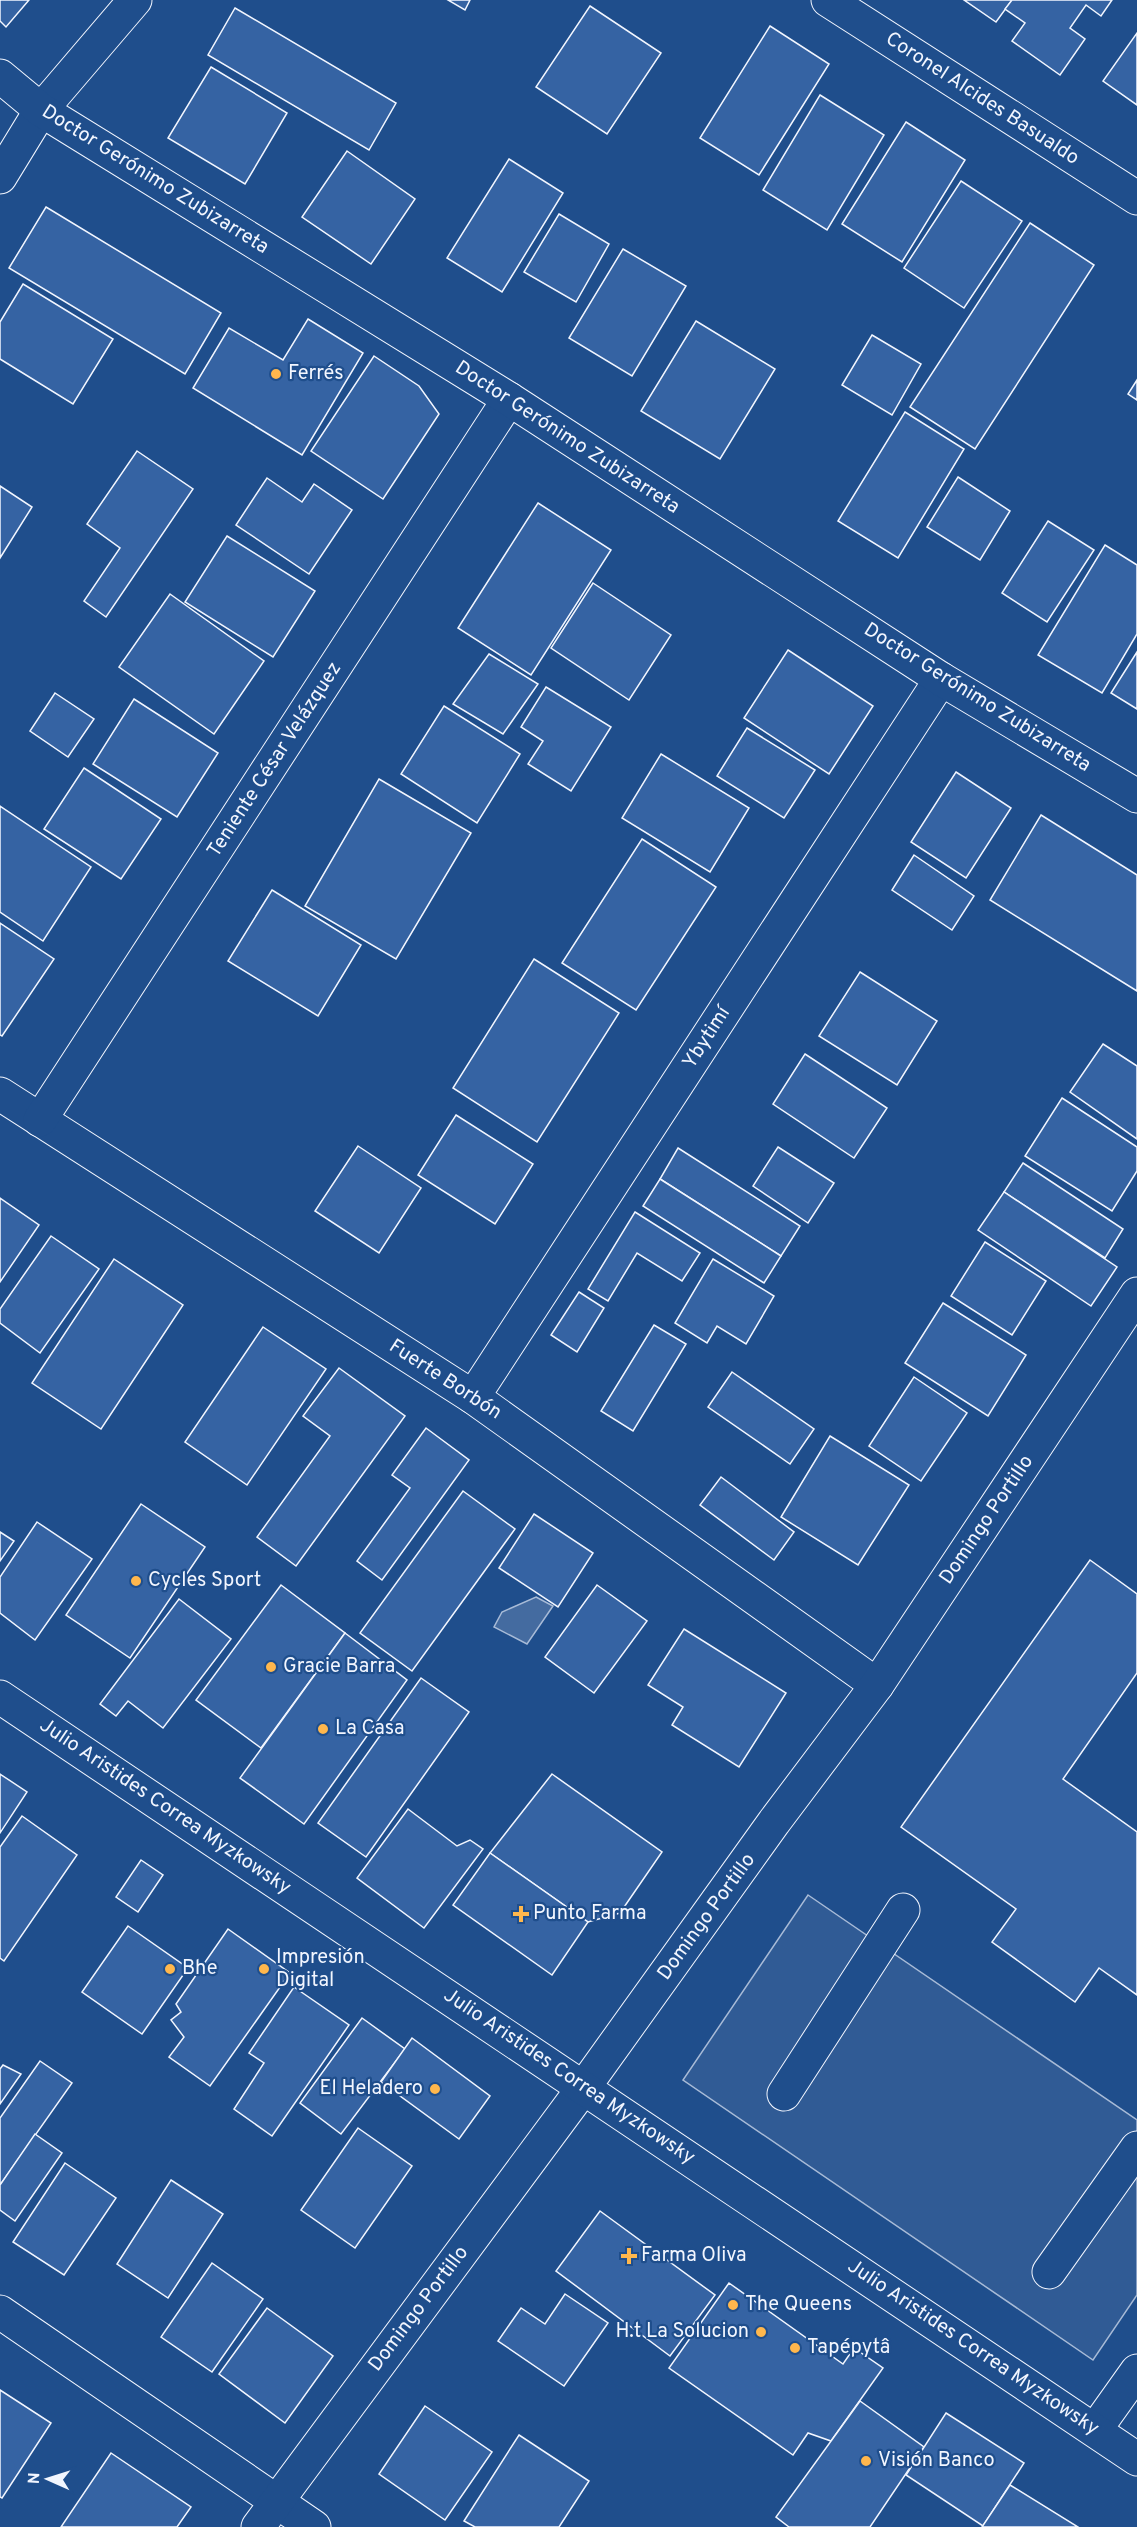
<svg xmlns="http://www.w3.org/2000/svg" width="1137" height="2527" font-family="Overpass,sans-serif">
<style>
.built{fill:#305b95;stroke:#a8bbd7;stroke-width:1.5}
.water{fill:#446ba0;stroke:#a8bbd7;stroke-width:1.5}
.building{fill:#3563a3;stroke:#f2f6ff;stroke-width:1.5}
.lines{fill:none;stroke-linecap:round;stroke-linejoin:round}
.minor-casing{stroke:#f2f6ff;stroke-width:35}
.major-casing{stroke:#f2f6ff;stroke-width:35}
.minor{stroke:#1f4e8c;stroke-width:33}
.major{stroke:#1f4e8c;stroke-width:33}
.poi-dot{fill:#ffb74d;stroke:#1f4e8c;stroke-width:2}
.labels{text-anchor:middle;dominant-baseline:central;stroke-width:4.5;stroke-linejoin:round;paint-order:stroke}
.street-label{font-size:20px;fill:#f2f6ff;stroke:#1f4e8c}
.poi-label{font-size:20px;fill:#f2f6ff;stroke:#1f4e8c;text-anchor:start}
</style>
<rect width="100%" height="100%" fill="#1f4e8c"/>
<path class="built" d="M808,1895L1137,2120V2295L1093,2360L683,2080Z"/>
<path class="water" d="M536,1597L553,1606L527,1644L494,1627L502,1612Z"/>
<g class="building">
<path d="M0,0H29L6,27L0,21Z"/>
<path d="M448,0H470L465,10Z"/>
<path d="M964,0H1012L996,22Z"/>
<path d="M1012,0H1112L1101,16L1086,5L1070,28L1085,39L1060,75L1012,41L1025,23L1005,9Z"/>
<path d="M590,6L661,53L607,134L536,87Z"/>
<path d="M235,8L396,103L369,150L208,55Z"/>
<path d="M770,26L829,64L759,175L700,138Z"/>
<path d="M1137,33V105L1103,81Z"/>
<path d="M211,67L287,113L245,184L168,138Z"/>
<path d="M820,95L884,135L827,230L763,190Z"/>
<path d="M906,122L965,160L902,262L842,224Z"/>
<path d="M347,151L415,199L371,264L302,217Z"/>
<path d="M509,159L563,193L502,292L447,258Z"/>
<path d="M961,181L1022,221L964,308L904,268Z"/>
<path d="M46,207L221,313L185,374L9,268Z"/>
<path d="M559,214L609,244L576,302L524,272Z"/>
<path d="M1030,223L1094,265L975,449L910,407Z"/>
<path d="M623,249L686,286L632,376L569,338Z"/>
<path d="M23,284L113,339L73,404L0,359V322Z"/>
<path d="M308,319L363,353L302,455L193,388L229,328L283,360Z"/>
<path d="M696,321L775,369L720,459L641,411Z"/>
<path d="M872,335L921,364L892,415L842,385Z"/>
<path d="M374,356L419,386L439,414L383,499L311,451Z"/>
<path d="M1137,380V400L1128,394Z"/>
<path d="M905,412L964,449L898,558L838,521Z"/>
<path d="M137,451L193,489L106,617L84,601L120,548L87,524Z"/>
<path d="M958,477L1010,511L980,560L927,527Z"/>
<path d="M267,478L302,502L314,484L352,510L309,574L236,525Z"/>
<path d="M0,486L32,507L0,558Z"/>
<path d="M538,503L611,550L531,675L458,628Z"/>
<path d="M1048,521L1094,550L1047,622L1002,593Z"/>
<path d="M227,536L315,591L273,657L185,602Z"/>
<path d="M1105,545L1137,565V634L1102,693L1038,655Z"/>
<path d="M593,583L671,635L629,700L551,648Z"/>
<path d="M170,594L264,661L214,734L119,667Z"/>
<path d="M788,650L873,706L829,774L744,718Z"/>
<path d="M1137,652V709L1111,693Z"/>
<path d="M489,654L538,684L503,734L453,704Z"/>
<path d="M546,687L611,727L571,791L528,764L543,741L521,727Z"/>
<path d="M55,693L94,719L68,757L30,731Z"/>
<path d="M134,699L218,753L177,817L93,764Z"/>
<path d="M444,706L520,754L477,823L401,774Z"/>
<path d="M747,728L815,770L784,818L717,776Z"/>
<path d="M661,754L749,808L710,872L622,818Z"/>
<path d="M84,768L161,819L121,879L44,829Z"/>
<path d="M956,772L1011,808L966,878L911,842Z"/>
<path d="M379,779L471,833L396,959L305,906Z"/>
<path d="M0,806L91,867L43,941L0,912Z"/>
<path d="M1041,815L1137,875V991L990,900Z"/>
<path d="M642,839L716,887L636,1010L562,963Z"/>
<path d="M914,855L974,896L952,930L892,890Z"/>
<path d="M272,890L361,945L318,1016L228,961Z"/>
<path d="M0,923L54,959L2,1036L0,1035Z"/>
<path d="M534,959L619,1013L537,1142L453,1088Z"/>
<path d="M860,972L937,1021L897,1085L819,1036Z"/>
<path d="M1103,1044L1137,1066V1139L1070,1092Z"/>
<path d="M805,1054L887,1108L854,1158L773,1104Z"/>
<path d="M1062,1098L1137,1147V1171L1112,1211L1025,1156Z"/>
<path d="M456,1115L533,1164L495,1224L418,1175Z"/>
<path d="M358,1146L421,1188L379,1253L315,1211Z"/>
<path d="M778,1147L834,1183L808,1223L753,1186Z"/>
<path d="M678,1148L800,1226L781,1256L660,1179Z"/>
<path d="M1023,1163L1123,1229L1105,1258L1004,1192Z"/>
<path d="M660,1179L781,1256L764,1283L643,1206Z"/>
<path d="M1004,1192L1117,1267L1091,1306L978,1230Z"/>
<path d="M0,1198L39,1225L0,1282Z"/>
<path d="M635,1212L700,1253L682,1281L637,1253L608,1301L588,1289Z"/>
<path d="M51,1236L99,1269L40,1353L0,1323V1309Z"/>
<path d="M985,1242L1046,1281L1012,1335L951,1296Z"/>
<path d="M114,1259L183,1305L101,1429L32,1383Z"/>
<path d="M713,1259L774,1296L746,1344L717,1326L707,1343L675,1323Z"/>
<path d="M579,1292L604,1308L577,1352L551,1335Z"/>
<path d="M943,1303L1026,1355L988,1416L905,1363Z"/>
<path d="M654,1325L686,1344L633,1431L601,1411Z"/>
<path d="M263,1327L326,1369L247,1485L185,1442Z"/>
<path d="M339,1368L405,1416L296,1566L257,1537L330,1436L303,1416Z"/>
<path d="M732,1372L814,1429L790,1464L708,1407Z"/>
<path d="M914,1377L967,1413L921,1481L869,1446Z"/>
<path d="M426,1428L469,1460L382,1580L357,1561L410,1488L392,1475Z"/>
<path d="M830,1436L909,1485L858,1565L781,1517Z"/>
<path d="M721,1477L794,1532L774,1560L700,1505Z"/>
<path d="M463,1491L515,1529L412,1671L360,1633Z"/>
<path d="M141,1504L205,1547L130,1658L66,1615Z"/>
<path d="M534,1514L593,1553L558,1607L499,1568Z"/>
<path d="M37,1522L92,1559L35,1640L0,1613V1577Z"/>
<path d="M0,1532L14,1541L0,1561Z"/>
<path d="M1090,1560L1137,1594V1673L1063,1779L1137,1832V1995L1099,1968L1075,2002L992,1942L1016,1909L901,1827Z"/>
<path d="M281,1585L345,1633L261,1748L196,1700Z"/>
<path d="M597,1585L647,1621L594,1693L545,1657Z"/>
<path d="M179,1599L231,1639L163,1728L128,1701L116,1716L100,1704Z"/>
<path d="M684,1629L786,1693L739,1767L672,1725L683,1707L648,1685Z"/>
<path d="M345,1633L407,1680L304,1824L240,1778Z"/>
<path d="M421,1678L469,1712L366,1857L318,1823Z"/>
<path d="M0,1774L27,1792L0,1833Z"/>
<path d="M552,1774L662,1852L620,1913L588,1922L490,1853Z"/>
<path d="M408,1809L457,1846L470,1840L483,1849L424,1928L357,1878Z"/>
<path d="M22,1816L77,1855L4,1961L0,1958V1847Z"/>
<path d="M490,1853L588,1922L552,1975L453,1905Z"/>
<path d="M141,1860L163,1875L138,1912L116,1897Z"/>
<path d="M128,1926L188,1968L142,2034L82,1992Z"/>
<path d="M228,1929L290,1973L210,2086L169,2057L184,2037L171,2020L181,2012L176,2004Z"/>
<path d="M294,1987L349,2025L272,2136L234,2109L264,2063L249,2053Z"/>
<path d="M362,2018L405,2049L341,2134L300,2103Z"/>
<path d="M412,2038L490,2096L459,2139L381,2082Z"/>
<path d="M40,2061L72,2083L0,2185V2118Z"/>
<path d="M3,2065L21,2074L0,2104V2069Z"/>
<path d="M358,2128L412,2166L355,2248L301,2210Z"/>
<path d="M35,2134L62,2153L15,2221L0,2210V2185Z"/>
<path d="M65,2163L116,2198L64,2275L13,2242Z"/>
<path d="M171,2180L223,2214L168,2298L117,2264Z"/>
<path d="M600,2211L715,2295L670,2356L556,2271Z"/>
<path d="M212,2263L263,2299L212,2372L161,2337Z"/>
<path d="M729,2283L843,2364L854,2348L883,2368L831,2441L808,2433L793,2455L669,2368Z"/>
<path d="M565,2294L608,2323L564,2386L498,2341L521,2308L545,2324Z"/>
<path d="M267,2308L333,2356L285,2423L219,2374Z"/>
<path d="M0,2390L51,2423L2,2498L0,2497Z"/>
<path d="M860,2401L924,2447L870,2527H789L776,2517Z"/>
<path d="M425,2406L492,2452L445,2520L379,2474Z"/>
<path d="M946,2413L1024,2463L983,2526L906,2475Z"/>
<path d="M519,2435L589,2481L559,2527H475L464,2521Z"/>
<path d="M111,2453L191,2507L177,2527H61Z"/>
<path d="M1010,2485L1078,2527H982Z"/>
</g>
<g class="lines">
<g class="minor-casing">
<g id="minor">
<path d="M828,0L1137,198"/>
<path d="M0,177L41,110L135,0"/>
<path d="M0,1094L473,1397L877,1685"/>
<path d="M40,1120L509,399"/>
<path d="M473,1397L941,679"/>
<path d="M784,2094L903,1910"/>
<path d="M1049,2272L1137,2148"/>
<path d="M0,2312L314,2527"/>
<path d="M1095,2430L1137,2371"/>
<path d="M258,2527L584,2087L774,1822L877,1685L1137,1294"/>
</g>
</g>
<g class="major-casing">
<g id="major">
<path d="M0,76L41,110L509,399L941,679L1137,796"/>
<path d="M0,1697L1137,2459"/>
</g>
</g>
<use href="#minor" class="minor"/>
<use href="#major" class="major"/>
</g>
<g class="poi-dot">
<circle cx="276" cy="374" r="6"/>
<circle cx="136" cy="1581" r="6"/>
<circle cx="271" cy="1667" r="6"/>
<circle cx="323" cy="1729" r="6"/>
<path d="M518 1905h6v6h6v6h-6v6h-6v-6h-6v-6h6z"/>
<circle cx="170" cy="1969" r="6"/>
<circle cx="264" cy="1969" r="6"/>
<circle cx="435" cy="2089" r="6"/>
<path d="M626 2247h6v6h6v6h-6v6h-6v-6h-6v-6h6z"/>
<circle cx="733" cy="2305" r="6"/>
<circle cx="761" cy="2332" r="6"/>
<circle cx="795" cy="2348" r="6"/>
<circle cx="866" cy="2461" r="6"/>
</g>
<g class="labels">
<g class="street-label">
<text transform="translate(982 99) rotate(33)">Coronel Alcides Basualdo</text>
<text transform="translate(155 180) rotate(32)">Doctor Gerónimo Zubizarreta</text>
<text transform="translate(567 438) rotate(33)">Doctor Gerónimo Zubizarreta</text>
<text transform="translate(977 698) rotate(32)">Doctor Gerónimo Zubizarreta</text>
<text transform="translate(275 760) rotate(-57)">Teniente César Velázquez</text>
<text transform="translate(707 1038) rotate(-57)">Ybytimí</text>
<text transform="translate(445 1380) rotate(33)">Fuerte Borbón</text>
<text transform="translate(987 1520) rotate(-56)">Domingo Portillo</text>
<text transform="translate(165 1807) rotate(34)">Julio Aristides Correa Myzkowsky</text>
<text transform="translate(707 1917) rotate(-54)">Domingo Portillo</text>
<text transform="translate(569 2077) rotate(34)">Julio Aristides Correa Myzkowsky</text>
<text transform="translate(419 2309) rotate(-53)">Domingo Portillo</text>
<text transform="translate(973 2348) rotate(34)">Julio Aristides Correa Myzkowsky</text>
</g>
<g class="poi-label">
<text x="288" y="374">Ferrés</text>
<text x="148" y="1581">Cycles Sport</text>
<text x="283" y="1667">Gracie Barra</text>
<text x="335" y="1729">La Casa</text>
<text x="533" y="1914">Punto Farma</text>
<text x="276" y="1958">Impresión<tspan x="276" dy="23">Digital</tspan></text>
<text x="182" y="1969">Bhe</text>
<text x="423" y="2089" text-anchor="end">El Heladero</text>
<text x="641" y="2256">Farma Oliva</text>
<text x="745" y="2305">The Queens</text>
<text x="749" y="2332" text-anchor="end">H.t La Solucion</text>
<text x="807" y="2348">Tapépytâ</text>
<text x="878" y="2461">Visión Banco</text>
</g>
</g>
<g transform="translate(48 2479) rotate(273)" stroke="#1f4e8c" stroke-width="4.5" paint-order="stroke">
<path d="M0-4.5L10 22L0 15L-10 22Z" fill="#f2f6ff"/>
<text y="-9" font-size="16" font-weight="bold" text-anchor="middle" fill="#f2f6ff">N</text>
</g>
</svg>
